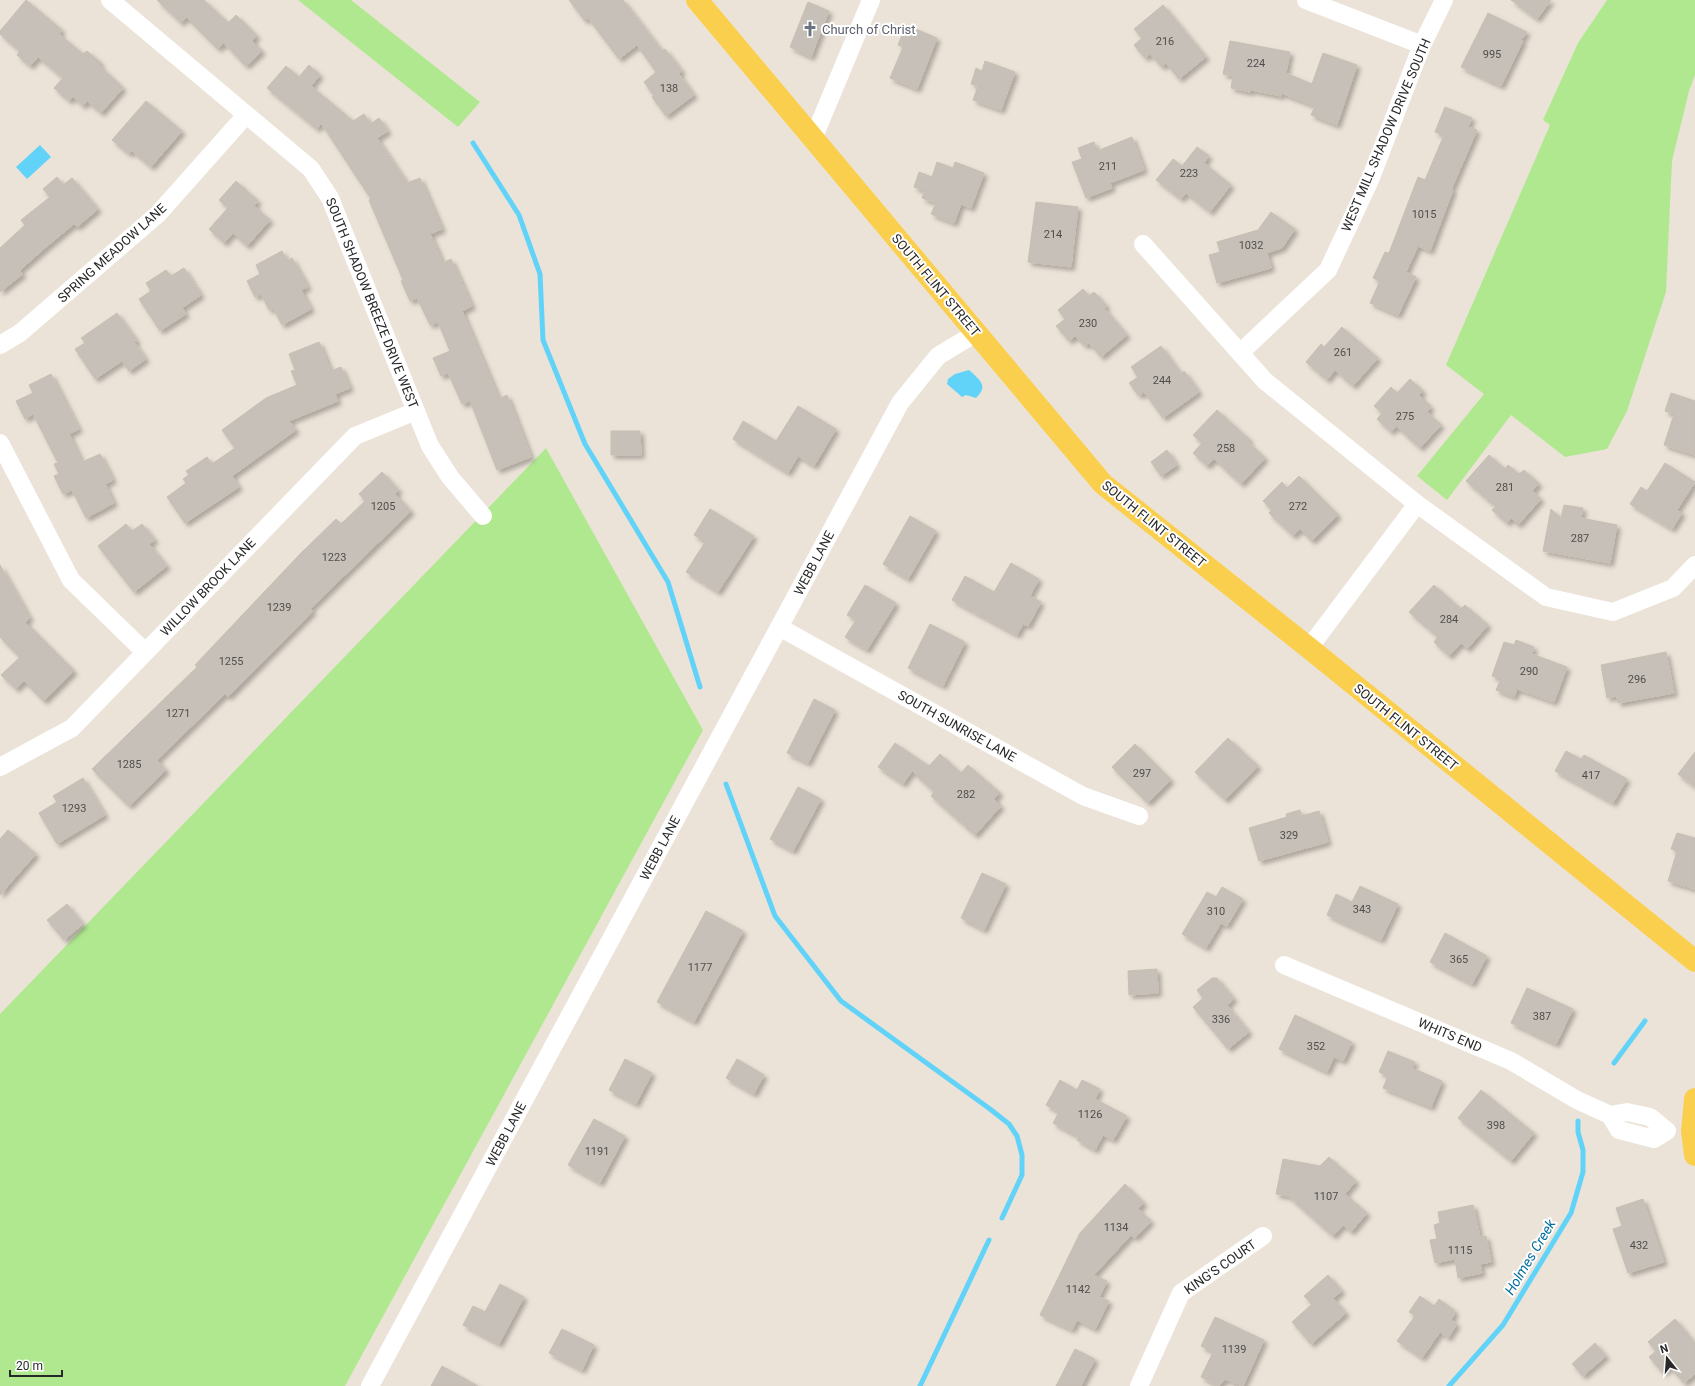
<svg xmlns="http://www.w3.org/2000/svg" width="1695" height="1386" font-family="Roboto,sans-serif">
<style>
.green{fill:#b0e890}
.water{fill:#62d3f8}
.lines{fill:none;stroke-linecap:round;stroke-linejoin:round}
.stream{stroke:#62d3f8;stroke-width:5}
.building{fill:#c7c0b8;stroke:#c7bfb2;filter:url(#shadow)}
.minor{stroke:#fff;stroke-width:18}
.major{stroke:#fbcf4e;stroke-width:22}
.labels{text-anchor:middle;dominant-baseline:central;stroke-width:4;stroke-linejoin:round;paint-order:stroke}
.number-label{font-size:11px;fill:#504e4c}
.worship-label{font-size:13px;fill:#5b616d;stroke:#fff;text-anchor:start}
.street-label{font-size:13px;fill:#282828;stroke:#fff}
.water-label{font-size:14px;font-style:italic;fill:#036ea1;stroke:#fff}
</style>
<defs>
<filter id="shadow"><feDropShadow dx="3.5" dy="3.5" stdDeviation="2" flood-color="#0004"/></filter>
</defs>
<rect width="100%" height="100%" fill="#ece3d8"/>
<g class="green">
<path d="M298,0H351L480,102L458,127Z"/>
<path d="M1607,0H1695V75L1689,91L1672,161L1666,292L1627,411L1607,449L1565,457L1511,415L1447,500L1417,476L1484,394L1446,365L1550,125L1543,120L1578,43Z"/>
<path d="M546,448L703,730L345,1386H0V1014Z"/>
</g>
<g class="water">
<path d="M40,145L51,157L27,179L16,167Z"/>
<path d="M969,370C980,380 989,386 976,398L966,395L962,397L947,384L948,379L955,374Z"/>
</g>
<g class="lines">
<g class="stream">
<path d="M473,143L519,215L540,274L543,340L585,444L668,582L700,687"/>
<path d="M726,784L775,916L841,1001L990,1109L1009,1124L1017,1136L1022,1155V1175L1002,1218"/>
<path d="M1614,1063L1645,1021"/>
<path d="M920,1386L989,1240"/>
<path d="M1449,1386L1503,1325L1571,1213L1583,1172V1150L1578,1132V1121"/>
</g>
</g>
<g class="building">
<path d="M26,0L62,30L59,34L83,54L87,51L101,63L99,65L123,88L101,113L87,101L83,106L73,97L69,101L54,88L63,78L38,57L30,66L17,55L20,51L0,34V31L6,24Z"/>
<path d="M157,0H204L228,23L236,15L257,36L252,41L262,51L246,66L224,43L218,49L186,17L181,23Z"/>
<path d="M569,0H623L662,51L665,49L682,71L679,74L694,95L666,116L652,97L654,96L644,82L656,72L637,45L619,59L588,18L585,21Z"/>
<path d="M1511,0H1551L1537,19Z"/>
<path d="M808,2L829,11L811,57L790,47Z"/>
<path d="M1163,5L1206,57L1179,79L1166,63L1162,67L1150,54L1145,58L1134,45L1142,38L1134,29Z"/>
<path d="M1488,13L1527,32L1521,40L1523,41L1501,86L1461,67Z"/>
<path d="M906,25L937,38L917,89L890,78L903,47L898,45Z"/>
<path d="M1230,41L1290,52L1286,73L1312,84L1323,53L1357,65L1337,125L1311,115L1315,106L1281,93V96L1251,90L1250,92L1231,88L1233,76L1223,74Z"/>
<path d="M985,61L1015,72L1001,110L973,100L978,86L971,84L976,68L982,71Z"/>
<path d="M309,65L320,75L311,86L353,121L364,114L370,124L379,118L388,131L377,138L407,183L420,178L442,229L430,234L443,263L451,259L472,306L462,311L499,399L507,395L531,457L497,470L470,401L462,404L448,373L441,376L433,358L450,351L438,322L430,325L417,298L410,301L401,281L403,280L369,200L371,199L321,123L317,129L267,88L286,66L299,77Z"/>
<path d="M146,101L182,131L151,167L132,151L129,154L112,140Z"/>
<path d="M1445,107L1472,118L1468,127L1477,130L1451,190H1453L1430,251L1418,246L1406,272L1416,277L1398,315L1370,303L1380,281L1373,278L1385,252L1389,253L1418,177L1425,180L1444,135L1435,132Z"/>
<path d="M1132,137L1144,170L1110,183L1112,188L1086,198L1072,162L1082,159L1078,148L1094,142L1097,151Z"/>
<path d="M1197,147L1209,156L1204,163L1231,185L1210,212L1186,193L1181,199L1156,180L1173,159L1182,166Z"/>
<path d="M937,162L953,168L955,162L984,173L971,208L961,204L954,223L931,214L936,203L922,198L925,191L914,187L919,172L932,177Z"/>
<path d="M57,177L63,185L72,178L98,209L77,227L74,224L45,248L19,271L23,274L0,292V248L25,225L21,220L50,197L43,189Z"/>
<path d="M236,181L258,201L254,206L270,220L247,246L233,233L224,243L209,229L228,208L219,200Z"/>
<path d="M1036,202L1078,207L1071,267L1028,262Z"/>
<path d="M1271,212L1295,229L1282,248L1267,253L1271,268L1217,283L1209,255L1220,252L1217,242L1258,230Z"/>
<path d="M282,251L287,261L292,258L308,287L301,290L311,309L282,325L273,308L269,310L261,294L255,297L247,281L260,274L256,265Z"/>
<path d="M184,268L201,295L182,308L186,314L160,331L139,299L151,291L146,283L166,270L171,276Z"/>
<path d="M1083,289L1089,296L1094,292L1107,306L1104,308L1127,335L1101,357L1089,343L1085,346L1075,336L1069,341L1056,326L1065,319L1058,310Z"/>
<path d="M117,313L137,341L134,342L146,359L129,371L122,361L95,379L75,349L85,343L81,338Z"/>
<path d="M1342,327L1378,358L1353,386L1335,370L1327,380L1306,362L1321,344L1324,347Z"/>
<path d="M319,342L331,371L341,367L350,388L335,394L338,401L289,421L296,430L232,476L239,487L185,523L167,497L186,483L183,479L189,475L186,471L207,457L212,464L235,448L222,430L266,398L297,385L291,371L295,370L289,354Z"/>
<path d="M1161,346L1181,374L1184,371L1199,392L1163,418L1144,392L1139,396L1129,383L1138,377L1131,367Z"/>
<path d="M51,374L79,429L69,434L82,462L100,454L113,480L105,484L114,503L86,518L72,490L63,494L54,476L59,474L54,464L58,463L33,414L25,419L16,401L33,393L29,385Z"/>
<path d="M1410,379L1423,391L1419,395L1431,407L1427,412L1441,425L1420,448L1396,426L1391,432L1377,419L1382,413L1374,406L1391,387L1397,393Z"/>
<path d="M1671,393L1695,401V455L1664,445L1674,414L1665,411Z"/>
<path d="M798,406L836,429L814,466L798,456L788,473L733,439L743,421L776,441Z"/>
<path d="M1217,410L1250,440L1248,442L1265,458L1241,484L1214,459L1207,466L1193,453L1202,443L1193,435Z"/>
<path d="M611,431H640L641,455H611Z"/>
<path d="M1167,450L1177,465L1161,476L1151,462Z"/>
<path d="M1489,455L1505,469L1508,465L1519,474L1524,470L1539,484L1532,491L1541,499L1518,525L1511,518L1507,523L1492,510L1496,507L1466,481Z"/>
<path d="M1665,463L1695,482L1677,510L1682,513L1672,529L1630,504L1641,487L1647,491Z"/>
<path d="M382,472L399,490L395,494L411,511L310,609L313,611L228,697L225,694L157,760L166,770L129,806L92,769L197,667L195,665L301,553L336,519L341,524L365,501L359,494Z"/>
<path d="M1299,476L1338,515L1312,541L1300,529L1293,536L1269,513L1272,510L1263,501L1282,482L1287,488Z"/>
<path d="M1564,505L1583,508L1581,518L1617,525L1610,563L1543,551L1551,509L1561,518Z"/>
<path d="M710,509L754,536L718,592L686,572L705,542L694,535Z"/>
<path d="M910,516L936,531L908,579L883,564Z"/>
<path d="M126,524L132,531L142,524L155,540L149,544L167,566L134,592L98,546Z"/>
<path d="M1011,563L1039,579L1030,596L1041,602L1028,626L1023,624L1017,635L952,600L965,576L994,592Z"/>
<path d="M0,565L30,618L25,622L74,671L44,701L24,681L16,689L1,675L20,657L0,637Z"/>
<path d="M865,585L896,603L867,650L845,637L856,620L847,615Z"/>
<path d="M1434,585L1461,609L1465,605L1488,625L1467,649L1461,643L1449,656L1434,642L1438,637L1409,612Z"/>
<path d="M930,624L965,642L943,686L908,668Z"/>
<path d="M1516,640L1534,647L1532,654L1567,667L1554,702L1517,689L1514,697L1496,690L1501,679L1492,676L1504,642L1514,645Z"/>
<path d="M1666,652L1674,693L1618,703L1617,696L1607,698L1601,665Z"/>
<path d="M814,699L835,710L808,763L787,753Z"/>
<path d="M1228,738L1258,766L1225,800L1195,772Z"/>
<path d="M895,743L929,766L940,754L961,773L968,765L1000,793L994,799L1001,806L975,835L931,796L934,792L912,771L903,784L878,767Z"/>
<path d="M1135,744L1171,780L1148,803L1112,767Z"/>
<path d="M1566,751L1581,759L1584,755L1627,779L1613,803L1555,771Z"/>
<path d="M1695,752V787L1678,774Z"/>
<path d="M83,778L105,815L57,844L39,813L57,802L53,796Z"/>
<path d="M798,787L821,799L793,851L770,839Z"/>
<path d="M1300,810L1301,816L1319,811L1328,842L1259,861L1249,828L1287,817L1286,814Z"/>
<path d="M8,830L36,854L0,895V839Z"/>
<path d="M1677,833L1695,838V889L1668,881L1677,851L1671,849Z"/>
<path d="M982,873L1006,884L984,930L961,918Z"/>
<path d="M1360,886L1398,904L1381,940L1327,915L1336,894L1352,902Z"/>
<path d="M1222,887L1243,899L1227,926L1221,923L1206,948L1182,934L1207,892L1216,897Z"/>
<path d="M67,904L83,924L64,940L47,920Z"/>
<path d="M706,911L743,931L694,1022L657,1002Z"/>
<path d="M1445,933L1487,956L1472,984L1430,962Z"/>
<path d="M1157,969L1158,993L1129,995L1128,971Z"/>
<path d="M1212,978H1217L1234,999L1227,1005L1249,1032L1228,1049L1193,1007L1203,998L1197,990Z"/>
<path d="M1527,988L1573,1009L1556,1044L1511,1023Z"/>
<path d="M1295,1015L1352,1042L1343,1061L1334,1057L1327,1072L1279,1049Z"/>
<path d="M1388,1051L1415,1062L1412,1068L1442,1081L1431,1107L1383,1088L1388,1076L1379,1072Z"/>
<path d="M625,1059L652,1073L636,1104L609,1090Z"/>
<path d="M737,1059L764,1075L754,1094L726,1078Z"/>
<path d="M1060,1080L1077,1090L1082,1080L1100,1089L1095,1099L1127,1116L1113,1140L1103,1135L1095,1150L1077,1140L1079,1137L1053,1123L1059,1112L1046,1105Z"/>
<path d="M1481,1090L1534,1133L1511,1161L1458,1118Z"/>
<path d="M594,1119L625,1136L600,1183L568,1165Z"/>
<path d="M1329,1157L1356,1181L1345,1194L1367,1213L1351,1232L1343,1225L1333,1236L1288,1196L1276,1194L1283,1159L1320,1166Z"/>
<path d="M1125,1184L1144,1203L1138,1209L1151,1221L1135,1238L1131,1235L1094,1275L1107,1281L1099,1297L1109,1301L1095,1329L1077,1320L1072,1330L1040,1315L1080,1233Z"/>
<path d="M1643,1199L1664,1262L1628,1273L1613,1229L1622,1226L1616,1208Z"/>
<path d="M1473,1205L1480,1237L1486,1236L1491,1262L1480,1264L1482,1273L1458,1278L1455,1259L1435,1263L1430,1240L1437,1239L1434,1225L1440,1223L1438,1212Z"/>
<path d="M1328,1275L1342,1291L1333,1298L1346,1313L1311,1344L1292,1322L1312,1304L1304,1296Z"/>
<path d="M500,1284L524,1297L499,1344L463,1325L473,1306L485,1312Z"/>
<path d="M1420,1296L1434,1306L1439,1299L1454,1310V1315L1451,1320L1457,1324L1448,1338L1440,1332L1422,1358L1397,1341L1415,1316L1409,1312Z"/>
<path d="M1215,1317L1264,1340L1243,1386L1225,1379L1219,1386L1201,1377L1213,1352L1201,1346Z"/>
<path d="M1675,1319L1695,1343V1374L1684,1383L1670,1367L1663,1373L1649,1357L1656,1351L1648,1342Z"/>
<path d="M562,1329L594,1345L582,1370L549,1353Z"/>
<path d="M1595,1343L1606,1356L1583,1376L1572,1364Z"/>
<path d="M1075,1349L1095,1359L1081,1386H1056Z"/>
<path d="M442,1366L478,1386H431Z"/>
</g>
<g class="lines">
<g class="minor">
<path d="M110,0L311,169L330,198L430,446L450,477L483,516"/>
<path d="M1306,0L1422,45"/>
<path d="M813,139L871,0"/>
<path d="M1143,244L1265,381L1417,504L1546,597L1613,612L1673,588L1695,565"/>
<path d="M0,345L20,333L158,214L246,115"/>
<path d="M1240,353L1328,270L1370,180L1422,45L1444,0"/>
<path d="M0,443L71,580L145,652"/>
<path d="M779,627L1083,796L1139,816"/>
<path d="M1309,648L1417,504"/>
<path d="M0,767L72,728L355,436L416,411"/>
<path d="M1284,965L1511,1061L1577,1100L1610,1115L1619,1130L1654,1139L1667,1131L1650,1117L1627,1112L1610,1115"/>
<path d="M370,1386L900,403L938,356L976,333"/>
<path d="M1139,1386L1181,1293L1263,1236"/>
</g>
<g class="major">
<path d="M697,0L1103,484L1309,648L1695,961"/>
<path d="M1695,1099L1692,1131L1695,1155"/>
</g>
</g>
<defs>
<g id="church-bare" transform="scale(1.2)"><path d="M-1.2-6h2.4v3.5h3.3v2.4h-3.3V6h-2.4V-.1h-3.3v-2.4h3.3Z" fill="#6b7280" stroke="#fff" stroke-width="2.5" paint-order="stroke"/></g>
</defs>
<g fill-rule="evenodd">
<use href="#church-bare" x="810" y="29"/>
</g>
<g class="labels">
<g class="number-label">
<text x="1165" y="41">216</text>
<text x="1492" y="54">995</text>
<text x="1256" y="63">224</text>
<text x="669" y="88">138</text>
<text x="1108" y="166">211</text>
<text x="1189" y="173">223</text>
<text x="1424" y="214">1015</text>
<text x="1053" y="234">214</text>
<text x="1251" y="245">1032</text>
<text x="1088" y="323">230</text>
<text x="1343" y="352">261</text>
<text x="1162" y="380">244</text>
<text x="1405" y="416">275</text>
<text x="1226" y="448">258</text>
<text x="1505" y="487">281</text>
<text x="383" y="506">1205</text>
<text x="1298" y="506">272</text>
<text x="1580" y="538">287</text>
<text x="334" y="557">1223</text>
<text x="279" y="607">1239</text>
<text x="1449" y="619">284</text>
<text x="231" y="661">1255</text>
<text x="1529" y="671">290</text>
<text x="1637" y="679">296</text>
<text x="178" y="713">1271</text>
<text x="129" y="764">1285</text>
<text x="1142" y="773">297</text>
<text x="1591" y="775">417</text>
<text x="966" y="794">282</text>
<text x="74" y="808">1293</text>
<text x="1289" y="835">329</text>
<text x="1362" y="909">343</text>
<text x="1216" y="911">310</text>
<text x="1459" y="959">365</text>
<text x="700" y="967">1177</text>
<text x="1542" y="1016">387</text>
<text x="1221" y="1019">336</text>
<text x="1316" y="1046">352</text>
<text x="1090" y="1114">1126</text>
<text x="1496" y="1125">398</text>
<text x="597" y="1151">1191</text>
<text x="1326" y="1196">1107</text>
<text x="1116" y="1227">1134</text>
<text x="1639" y="1245">432</text>
<text x="1460" y="1250">1115</text>
<text x="1078" y="1289">1142</text>
<text x="1234" y="1349">1139</text>
</g>
<g class="worship-label">
<text x="822" y="29">Church of Christ</text>
</g>
<g class="street-label">
<text transform="translate(1386 135) rotate(-67)">WEST MILL SHADOW DRIVE SOUTH</text>
<text transform="translate(112 253) rotate(-42)">SPRING MEADOW LANE</text>
<text transform="translate(936 285) rotate(50)">SOUTH FLINT STREET</text>
<text transform="translate(372 303) rotate(68)">SOUTH SHADOW BREEZE DRIVE WEST</text>
<text transform="translate(1154 524) rotate(39)">SOUTH FLINT STREET</text>
<text transform="translate(814 563) rotate(-62)">WEBB LANE</text>
<text transform="translate(208 587) rotate(-46)">WILLOW BROOK LANE</text>
<text transform="translate(957 726) rotate(29)">SOUTH SUNRISE LANE</text>
<text transform="translate(1406 727) rotate(39)">SOUTH FLINT STREET</text>
<text transform="translate(660 848) rotate(-62)">WEBB LANE</text>
<text transform="translate(1450 1035) rotate(23)">WHITS END</text>
<text transform="translate(506 1134) rotate(-62)">WEBB LANE</text>
<text transform="translate(1220 1267) rotate(-35)">KING'S COURT</text>
</g>
<g class="water-label">
<text transform="translate(1530 1257) rotate(-59)">Holmes Creek</text>
</g>
</g>
<g transform="translate(1667 1358) rotate(343)" stroke="#ffffff" stroke-width="3" paint-order="stroke">
<path d="M0-3L7 15L0 10L-7 15Z" fill="#282828"/>
<text y="-6" font-size="11" font-weight="bold" text-anchor="middle" fill="#282828">N</text>
</g>
<path d="M10 1370v6h52v-6" fill="none" stroke="#282828" stroke-width="2"/>
<text x="16" y="1370" font-size="12" fill="#282828" stroke="#ffffff" stroke-width="3" paint-order="stroke">20 m</text>
</svg>
